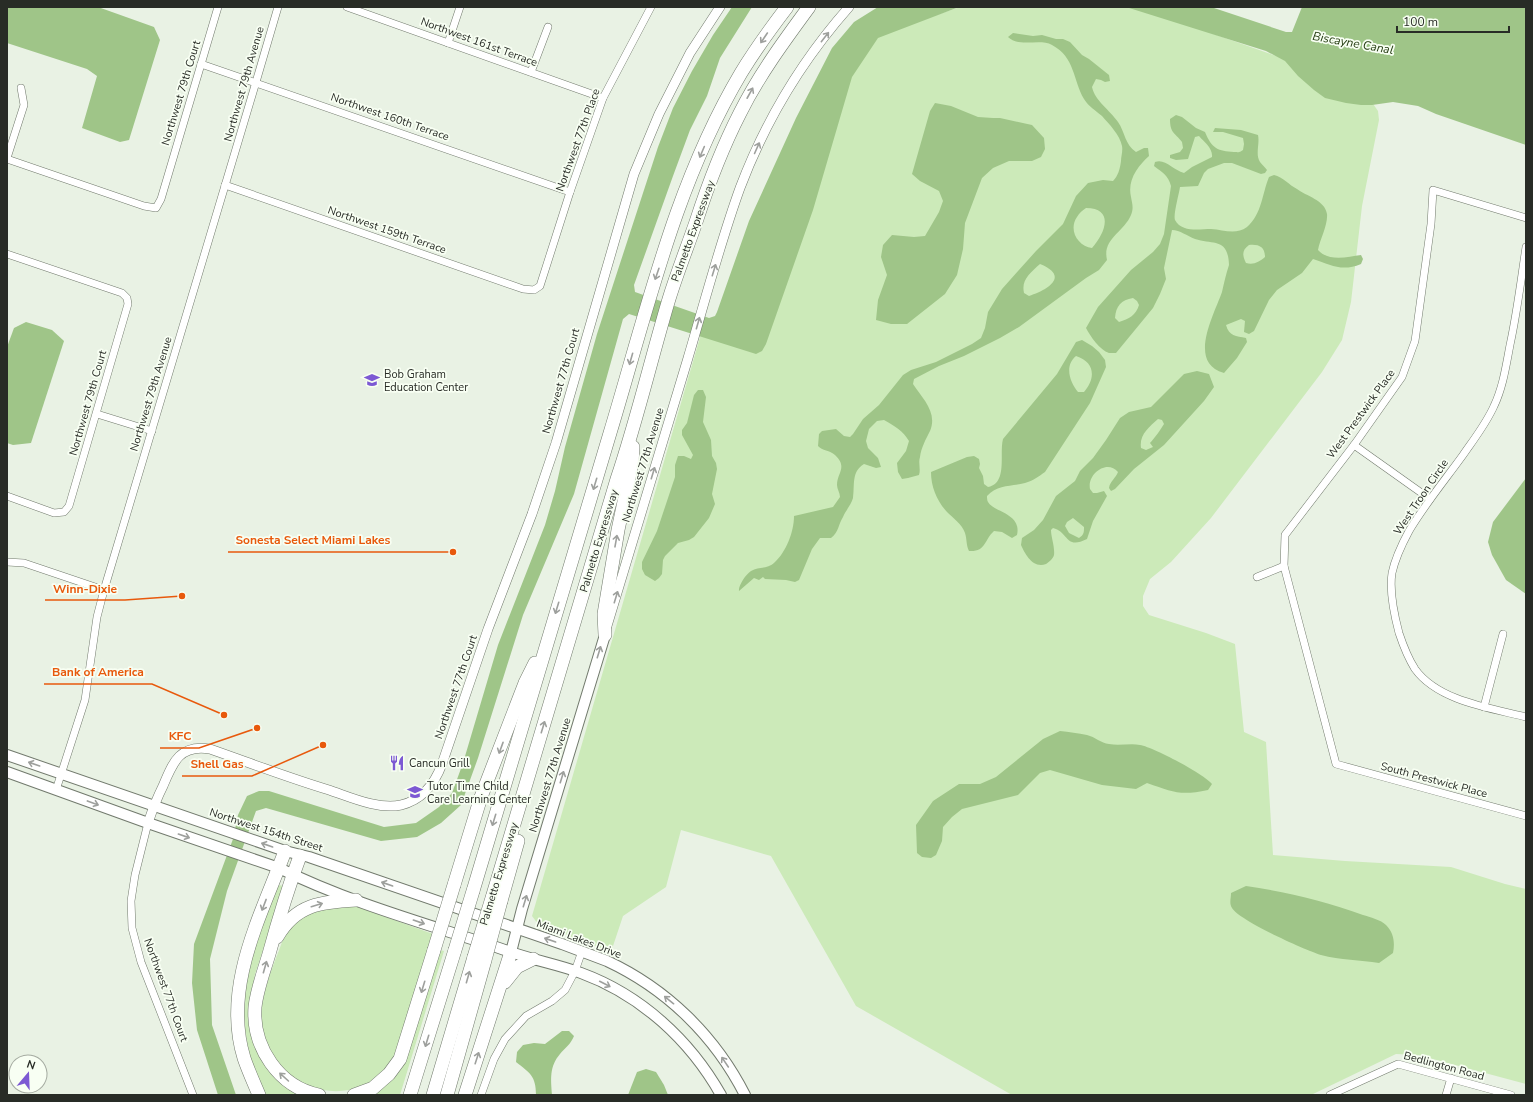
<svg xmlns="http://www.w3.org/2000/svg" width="1533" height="1102" font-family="'Nunito Sans',sans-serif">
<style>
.green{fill:#cceab9}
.water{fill:#9fc588;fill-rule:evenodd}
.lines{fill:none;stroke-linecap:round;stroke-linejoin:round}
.minor-casing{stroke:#727a6d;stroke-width:8}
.tertiary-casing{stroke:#727a6d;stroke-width:10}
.secondary-casing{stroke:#727a6d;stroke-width:12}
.motorway-casing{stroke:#727a6d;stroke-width:14}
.minor{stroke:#fff;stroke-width:7}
.tertiary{stroke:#fff;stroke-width:9}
.secondary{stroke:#fff;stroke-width:10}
.motorway{stroke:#fff;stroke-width:13}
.motorway-bridge-casing{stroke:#727a6d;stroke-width:14;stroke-linecap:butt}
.motorway-bridge{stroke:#fff;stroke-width:13}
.oneway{stroke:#9ea09d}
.labels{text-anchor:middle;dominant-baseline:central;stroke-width:3.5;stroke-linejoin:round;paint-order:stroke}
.street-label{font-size:11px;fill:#282c26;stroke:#f8fff3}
.poi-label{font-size:11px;fill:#282c26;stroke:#f8fff3;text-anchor:start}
.water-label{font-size:12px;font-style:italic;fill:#233b10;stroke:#f8fff3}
.leader{fill:none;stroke:#e8590c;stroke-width:1.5}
.callout-dot{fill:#e8590c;stroke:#f8fff3;stroke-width:1.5}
.callout-label{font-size:12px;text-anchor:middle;font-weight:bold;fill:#e8590c;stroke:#f8fff3;stroke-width:3.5;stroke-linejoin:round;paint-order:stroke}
</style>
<rect width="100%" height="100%" fill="#e9f2e4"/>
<g class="green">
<path d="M960,7H1137L1296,63L1369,98L1378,111L1379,120L1362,206L1351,302L1342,340L1322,372L1211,518L1171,562L1150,579L1143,596V606L1149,615L1206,633L1235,644L1244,732L1266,742L1273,855L1345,861L1451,867L1505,884L1526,889V1084L1418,1055L1396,1054L1311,1095H1012L856,1006L771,856L681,830L666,887L623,916L611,952L538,924L532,916L701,334L759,350L849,79L880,34Z"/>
<path d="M279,885L283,886V890L255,974L253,987V1032L304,1095H264L250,1058L243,1019L247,969L272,899Z"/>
<path d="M334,904L358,907L433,934L394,1058C391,1062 387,1068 383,1072C356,1099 313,1096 286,1072C276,1063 266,1051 263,1037C255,1005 273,967 284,937C295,916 313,912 334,904Z"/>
<path d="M440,950L444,951L400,1095H363L388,1080Z"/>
</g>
<g class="water">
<path d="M7,7H98L154,27L160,40L129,140L120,142L82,128L97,76L87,69L7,43Z"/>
<path d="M732,7H752L720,58L707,96L690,130L673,176L634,285L635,292L709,318L715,316L717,312L749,221L796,118L832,48L854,22L878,7H959L878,38L852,77L813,210L766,344L762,351L756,354L629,314L623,319L574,494L523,615L478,758L461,805L441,823L417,837L381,841L266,808L256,811L227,891L210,959L212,1025L236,1095H218L197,1030L192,983L194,944L233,839L238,815L247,796L259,791H269L384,827L416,823L439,807L452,793L463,763L498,645L545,525L555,491L565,447L597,334L658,147L673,108L692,71L713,35Z"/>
<path d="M1126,7H1211L1286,32H1292L1302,7H1526V145L1436,114L1418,106L1393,102L1372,105H1361L1346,103L1325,98L1314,90L1298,76L1285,61L1266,51Z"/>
<path d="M1013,33L1033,36L1042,35L1056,39H1063L1070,42L1082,55L1089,59L1109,75L1110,81L1105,82L1101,80L1096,79L1092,87C1095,101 1110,110 1118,122C1125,132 1125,145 1136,152L1144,148H1148L1149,156C1138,166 1127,180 1131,197C1132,203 1134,208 1131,215C1124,232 1102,239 1107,260L1099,270L1086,278L1019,327L1000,338L964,356L939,366L914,379L913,384C922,398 938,412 930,431C926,439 921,448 920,457C918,463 921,469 919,475L908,478L902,479L898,472L897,463L906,451L909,441C903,431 895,426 884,420L877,421L869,429L866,441L868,448L878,458L881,467L876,468L864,464C851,472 855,485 853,498C851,505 846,510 843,517C838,525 839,532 831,538H820L812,549L799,580L795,582L786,580L765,579L763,577L759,580L754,578L739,591C738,586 746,574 751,571C759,566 767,570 775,562C786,552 794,532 794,516L833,507L840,497C840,493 837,489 837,485C837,473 848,467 835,455C830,450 822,451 818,446L819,434L822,431L836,429L844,436L850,437L853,434L863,419L879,405L903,375L911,370L936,362L972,344L981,338L985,328L988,312L1002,289L1036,251L1063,224L1076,196L1088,183L1103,180L1113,181C1118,176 1120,169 1121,161C1121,157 1123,151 1122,146C1120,135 1109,124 1102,116C1095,110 1089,107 1084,99C1073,80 1075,57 1052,45C1040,38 1019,48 1008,37ZM1086,208C1115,208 1105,234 1092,248C1078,246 1068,230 1077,217C1079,213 1083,210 1086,208ZM1040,264C1070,276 1048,290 1029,296L1024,293C1021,280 1030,273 1040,264Z"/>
<path d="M935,103L951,106L978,117L993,118H1000L1032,125L1044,138L1045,149L1041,157L1032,161H1009L993,168L982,178L965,223L963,249L957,275L945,294L907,324H891L876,320L878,300L887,275L881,257L883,245L892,235L914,237L925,236L939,212L943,201L939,191L920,181L912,174L930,111Z"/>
<path d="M1176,115L1182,117L1196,128L1205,132C1212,149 1218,151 1234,152C1239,152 1239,153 1243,150L1244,144L1243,138L1223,132H1213L1215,128L1241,130L1258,135C1260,144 1255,154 1260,162C1262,165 1265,167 1267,170L1265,173L1261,174L1232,163H1224L1208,169L1204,173L1198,186L1180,187C1179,194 1173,215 1175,220C1182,233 1200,229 1211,229C1224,230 1236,235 1247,227C1262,214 1262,194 1269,177L1274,175C1283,177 1289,185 1297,189C1306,196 1325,200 1327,214C1328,225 1320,239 1318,250C1329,262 1347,257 1361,255L1363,259L1361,264C1342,272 1331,265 1313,259L1302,273L1277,290L1269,300L1254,331L1249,334L1244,332L1245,321L1241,319L1226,325C1229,336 1236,336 1246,338L1247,342L1237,358L1224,373C1187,363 1214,315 1222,292C1224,283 1226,274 1229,265C1228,237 1213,245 1195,239C1187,236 1180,230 1172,230L1164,268L1166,279L1160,294L1153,308L1116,353C1113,353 1111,353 1109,353C1100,350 1090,336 1086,328L1098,307L1131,270L1153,252L1160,244L1164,234L1171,186C1168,175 1163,173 1154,166L1155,162C1165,158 1173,170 1184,173L1192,167L1212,157C1213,148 1204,142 1199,136L1195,137L1188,159L1176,160L1170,158V155L1180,152L1183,148L1182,142C1174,132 1170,133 1170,119ZM1249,245C1259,244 1265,247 1265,257C1259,262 1254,265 1246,263C1242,255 1242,250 1249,245ZM1133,298L1137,301L1139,305C1136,315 1129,319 1119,322L1115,318C1116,306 1121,300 1133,298Z"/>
<path d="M26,322L52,330L64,341L31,443L13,445L7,443V347L14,328Z"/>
<path d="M1082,340L1092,346L1099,352L1105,360L1106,367L1090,403L1045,472C1039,476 1033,481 1025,483C1011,487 998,484 987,496C987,497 987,501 988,502C993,512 1022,513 1017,535L1012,538L1002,532L994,531C984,540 986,552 969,551C966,545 967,539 965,533C962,524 953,518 947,512C937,501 931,487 931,472L967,457L974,456L979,459L980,464L979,468L983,476L984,484L988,487C1008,483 999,454 1003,439L1057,374L1076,342ZM1076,356C1095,362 1096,378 1084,392H1078C1070,382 1064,366 1076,356Z"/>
<path d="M1197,371L1209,374L1214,387L1204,401L1164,445L1134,469L1115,489L1111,491L1109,488C1110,481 1116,478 1118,472C1107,459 1087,474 1090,489L1093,493H1097L1104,491L1107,496L1093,521L1087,539C1065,550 1069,532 1053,528L1051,530C1051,537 1055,547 1054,555C1053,559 1049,562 1046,564C1033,569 1025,554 1021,545L1022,538L1034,530L1043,520L1056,496L1075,481L1080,471L1093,458L1106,440L1120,418L1129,412L1151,407L1184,374ZM1158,419L1162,420L1164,424C1161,429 1154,439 1150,443L1153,447L1146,450L1141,448C1139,435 1149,427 1158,419ZM1073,518L1084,527C1084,532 1084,535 1079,538L1069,533L1065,526L1067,522Z"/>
<path d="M698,390H703L706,397L703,422L711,440L712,456L716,463L717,469L712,494L715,504L709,518L694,537L689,540L678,543L665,556L663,560L662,574L659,578L655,581L645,575L642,569V562L657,531L675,477V465L678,456H684L691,459L693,455L682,435V430L687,423L694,395Z"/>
<path d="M1526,478V594L1506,580L1492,555L1488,542L1493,522Z"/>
<path d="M1060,731C1069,732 1078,733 1087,735C1095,737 1101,743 1109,744C1119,746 1131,743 1140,745C1153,747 1204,774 1212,784L1208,790C1180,796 1173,792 1147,783L1136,789L1102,785L1050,770L1040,773L1018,795L962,809L952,817L943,827L942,841L936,855L931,858L922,857L917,853L916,825L933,801L959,784H980L996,777L1043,739Z"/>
<path d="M1246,886C1286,892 1325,901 1363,915C1370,917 1381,920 1386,925C1394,933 1395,943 1393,953L1379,963C1361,960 1340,960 1321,955C1305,950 1240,921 1232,908C1229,903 1231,899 1231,893Z"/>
<path d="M562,1031H569L574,1036C571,1044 565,1048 560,1054C549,1067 551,1079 552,1095H536C536,1076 530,1073 516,1062L517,1052L523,1045L534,1043L545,1044Z"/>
<path d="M646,1069L656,1072L664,1085L668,1095H628L637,1072Z"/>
</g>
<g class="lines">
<g class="minor-casing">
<g id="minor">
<path d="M347,7L603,98"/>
<path d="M448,43L460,7"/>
<path d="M201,64L570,192"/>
<path d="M531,72L548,27"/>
<path d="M7,158L24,105L21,88"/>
<path d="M7,159L144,206L156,208L161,199L218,7"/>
<path d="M225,185L523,289L534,290L540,286L570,192L603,98L651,7"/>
<path d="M1526,218L1433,190L1431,224L1415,341L1402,377L1354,445L1285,535L1284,566L1336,764L1526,816"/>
<path d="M1526,247C1521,280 1517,313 1510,345C1506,366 1503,387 1494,406C1486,424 1474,439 1463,455C1445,480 1425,504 1409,531C1402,544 1395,559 1392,573C1389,592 1394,614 1399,633C1403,645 1408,658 1415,669C1438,701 1490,708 1526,717"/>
<path d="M7,254L122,293L127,298L128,304L69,506L64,512L54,513L7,496"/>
<path d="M97,414L152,431"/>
<path d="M1354,445L1430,499"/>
<path d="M7,562L24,563L104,590"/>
<path d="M1257,577L1284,566"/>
<path d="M1484,707L1503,634"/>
<path d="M56,790L85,700L97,617L104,590L256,82L278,7"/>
<path d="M148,823L135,875L131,901L132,928L141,962L193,1095"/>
<path d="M481,1095L494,1059L505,1039L526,1016L552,1001L565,990L575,971L582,951"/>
<path d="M1330,1095L1398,1064L1511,1095"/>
<path d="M1446,1095L1451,1078"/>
</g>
</g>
<g class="tertiary-casing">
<g id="tertiary">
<path d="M607,626C634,536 661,447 688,358C705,301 720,243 740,188C765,122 803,59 849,7"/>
<path d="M148,823C152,811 157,798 163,786C173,762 180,744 210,749C250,763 289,778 329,790C350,797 378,810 401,805C422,800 435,783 442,764L488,629L532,514L556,443L634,174L659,114L690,53L720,7"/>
</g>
</g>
<g class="secondary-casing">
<g id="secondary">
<path d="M7,755L285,851L309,857L562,944L607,961C667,989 715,1036 745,1095"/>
<path d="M7,772L148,823L279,868C352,904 431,925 508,951C532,960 557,964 581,973C641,995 690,1040 721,1095"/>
<path d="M511,952L522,909L605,635"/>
</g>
</g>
<g class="motorway-casing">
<g id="motorway">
<path d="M605,635L604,614L618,530L632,464L633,447"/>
<path d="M300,856C288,888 278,921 269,954C264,971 257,989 255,1007C252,1047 279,1087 319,1095"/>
<path d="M454,885L481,797L525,683L535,663"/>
<path d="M473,891C519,739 564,586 610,433C647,311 675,184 741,73C755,50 771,28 787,7"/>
<path d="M492,898L617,479C637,420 651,359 669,299C677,273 687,248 696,222C708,185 722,148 740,113C759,75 784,41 809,7"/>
<path d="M501,901L518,841"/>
<path d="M277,937C296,904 321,902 356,900"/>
<path d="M505,982L517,967L533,959"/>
<path d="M259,1095C254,1083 248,1070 244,1058C222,987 261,916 285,851"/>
<path d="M354,1095L373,1088L389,1074L400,1059L434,950"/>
<path d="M410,1095L455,950"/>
<path d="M433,1095L474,957"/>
<path d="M447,1095L485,960"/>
<path d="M465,1095L511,952"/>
</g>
</g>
<use href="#minor" class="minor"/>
<use href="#tertiary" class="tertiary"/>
<use href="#secondary" class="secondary"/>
<use href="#motorway" class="motorway"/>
<g class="motorway-bridge-casing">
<g id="motorway-bridge">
<path d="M434,950L454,885"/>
<path d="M455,950L473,891"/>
<path d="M474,957L492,898"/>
<path d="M485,960L501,901"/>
</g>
</g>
<use href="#motorway-bridge" class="motorway-bridge"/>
</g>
<defs><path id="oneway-shaft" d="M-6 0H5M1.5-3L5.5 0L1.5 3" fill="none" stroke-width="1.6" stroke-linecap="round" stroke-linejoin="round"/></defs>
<g class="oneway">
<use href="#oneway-shaft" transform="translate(825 37) rotate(-52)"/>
<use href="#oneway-shaft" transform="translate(764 38) rotate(124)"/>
<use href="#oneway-shaft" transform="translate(750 93) rotate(-61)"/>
<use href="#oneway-shaft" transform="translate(757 148) rotate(-66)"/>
<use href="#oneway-shaft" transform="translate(702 152) rotate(113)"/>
<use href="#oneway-shaft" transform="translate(714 270) rotate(-73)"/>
<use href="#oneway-shaft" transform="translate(657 274) rotate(109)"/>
<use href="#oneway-shaft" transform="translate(698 323) rotate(-74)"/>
<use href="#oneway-shaft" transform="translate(631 359) rotate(106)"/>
<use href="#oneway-shaft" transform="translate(653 473) rotate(-73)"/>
<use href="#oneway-shaft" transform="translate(595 484) rotate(107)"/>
<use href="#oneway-shaft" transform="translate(616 541) rotate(-80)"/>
<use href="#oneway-shaft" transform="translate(616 597) rotate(-73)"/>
<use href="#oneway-shaft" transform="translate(557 608) rotate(107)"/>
<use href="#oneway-shaft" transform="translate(599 652) rotate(-73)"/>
<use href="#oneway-shaft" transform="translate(543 727) rotate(-73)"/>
<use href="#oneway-shaft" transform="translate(501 748) rotate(110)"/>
<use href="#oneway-shaft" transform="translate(34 764) rotate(-161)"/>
<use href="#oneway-shaft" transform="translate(562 777) rotate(-73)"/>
<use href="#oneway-shaft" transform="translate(93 803) rotate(20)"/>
<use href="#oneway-shaft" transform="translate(494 820) rotate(107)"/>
<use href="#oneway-shaft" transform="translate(184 836) rotate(19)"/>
<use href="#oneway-shaft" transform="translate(267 845) rotate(-161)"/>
<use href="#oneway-shaft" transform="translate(387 884) rotate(-161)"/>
<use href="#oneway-shaft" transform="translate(525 901) rotate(-73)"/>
<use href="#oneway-shaft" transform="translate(264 905) rotate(111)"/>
<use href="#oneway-shaft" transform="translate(317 905) rotate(-17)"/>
<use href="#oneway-shaft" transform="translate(419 922) rotate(19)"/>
<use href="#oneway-shaft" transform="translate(550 940) rotate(-161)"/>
<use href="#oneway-shaft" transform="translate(265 967) rotate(-74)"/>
<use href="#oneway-shaft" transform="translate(468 977) rotate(-74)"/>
<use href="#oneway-shaft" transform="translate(605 984) rotate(27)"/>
<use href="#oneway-shaft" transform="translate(423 987) rotate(107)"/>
<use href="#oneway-shaft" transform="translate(669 1000) rotate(-141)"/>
<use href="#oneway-shaft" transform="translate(427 1041) rotate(107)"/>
<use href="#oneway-shaft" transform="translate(477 1058) rotate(-72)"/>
<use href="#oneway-shaft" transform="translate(725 1062) rotate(-124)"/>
<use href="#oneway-shaft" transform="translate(284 1077) rotate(-138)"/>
</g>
<defs>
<g id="school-bare" transform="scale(1.2)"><path d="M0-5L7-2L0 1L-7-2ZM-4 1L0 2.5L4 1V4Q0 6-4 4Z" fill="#7c59d3" stroke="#f8fff3" stroke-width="2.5" paint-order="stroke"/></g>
<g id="restaurant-bare" transform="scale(1.2)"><path d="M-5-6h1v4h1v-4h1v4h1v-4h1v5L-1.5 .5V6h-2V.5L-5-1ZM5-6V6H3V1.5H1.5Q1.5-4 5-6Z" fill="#7c59d3" stroke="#f8fff3" stroke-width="2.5" paint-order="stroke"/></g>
</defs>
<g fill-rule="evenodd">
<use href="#school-bare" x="372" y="380"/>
<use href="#restaurant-bare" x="397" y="763"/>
<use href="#school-bare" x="415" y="792"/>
</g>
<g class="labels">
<g class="street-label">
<text transform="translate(479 42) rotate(20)">Northwest 161st Terrace</text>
<text transform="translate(244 84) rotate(-74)">Northwest 79th Avenue</text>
<text transform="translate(181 93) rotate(-73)">Northwest 79th Court</text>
<text transform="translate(390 117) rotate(19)">Northwest 160th Terrace</text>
<text transform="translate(578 140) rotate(-70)">Northwest 77th Place</text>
<text transform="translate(387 230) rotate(19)">Northwest 159th Terrace</text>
<text transform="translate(693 231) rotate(-70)">Palmetto Expressway</text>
<text transform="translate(561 381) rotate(-74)">Northwest 77th Court</text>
<text transform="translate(151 394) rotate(-73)">Northwest 79th Avenue</text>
<text transform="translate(88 403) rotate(-74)">Northwest 79th Court</text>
<text transform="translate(1361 414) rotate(-54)">West Prestwick Place</text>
<text transform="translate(643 465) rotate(-73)">Northwest 77th Avenue</text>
<text transform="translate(1421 497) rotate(-56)">West Troon Circle</text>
<text transform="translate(599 541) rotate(-73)">Palmetto Expressway</text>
<text transform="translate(456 687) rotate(-71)">Northwest 77th Court</text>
<text transform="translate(550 775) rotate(-73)">Northwest 77th Avenue</text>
<text transform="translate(1434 780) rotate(15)">South Prestwick Place</text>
<text transform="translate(266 830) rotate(18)">Northwest 154th Street</text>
<text transform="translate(499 874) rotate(-73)">Palmetto Expressway</text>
<text transform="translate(579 939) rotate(21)">Miami Lakes Drive</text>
<text transform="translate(166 990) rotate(70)">Northwest 77th Court</text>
<text transform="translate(1444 1066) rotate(15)">Bedlington Road</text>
</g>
<g class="poi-label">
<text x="384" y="374">Bob Graham<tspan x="384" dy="13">Education Center</tspan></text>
<text x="409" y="763">Cancun Grill</text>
<text x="427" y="786">Tutor Time Child<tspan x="427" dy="13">Care Learning Center</tspan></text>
</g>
<g class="water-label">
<text transform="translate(1353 43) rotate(10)">Biscayne Canal</text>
</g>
</g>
<path class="leader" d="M453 552L399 552H228M182 596L125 600H45M224 715L152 684H44M257 728L199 748H160M323 745L252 776H182"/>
<g class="callout-dot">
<circle cx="453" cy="552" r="4"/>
<circle cx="182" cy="596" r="4"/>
<circle cx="224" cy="715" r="4"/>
<circle cx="257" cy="728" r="4"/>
<circle cx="323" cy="745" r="4"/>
</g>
<g class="callout-label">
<text x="313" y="544">Sonesta Select Miami Lakes</text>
<text x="85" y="593">Winn-Dixie</text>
<text x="98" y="676">Bank of America</text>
<text x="180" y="740">KFC</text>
<text x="217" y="768">Shell Gas</text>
</g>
<rect width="1533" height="1102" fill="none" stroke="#282c26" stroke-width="16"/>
<g transform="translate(28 1074) rotate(19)"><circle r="19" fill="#f8fff3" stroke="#a5aba1"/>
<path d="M0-3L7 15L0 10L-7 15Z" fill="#7c59d3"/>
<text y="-6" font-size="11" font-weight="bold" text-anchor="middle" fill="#282c26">N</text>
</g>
<path d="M1397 26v6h112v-6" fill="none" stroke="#282c26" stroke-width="2"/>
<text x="1403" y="26" font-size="12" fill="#282c26" stroke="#f8fff3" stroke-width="3" paint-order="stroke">100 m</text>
</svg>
